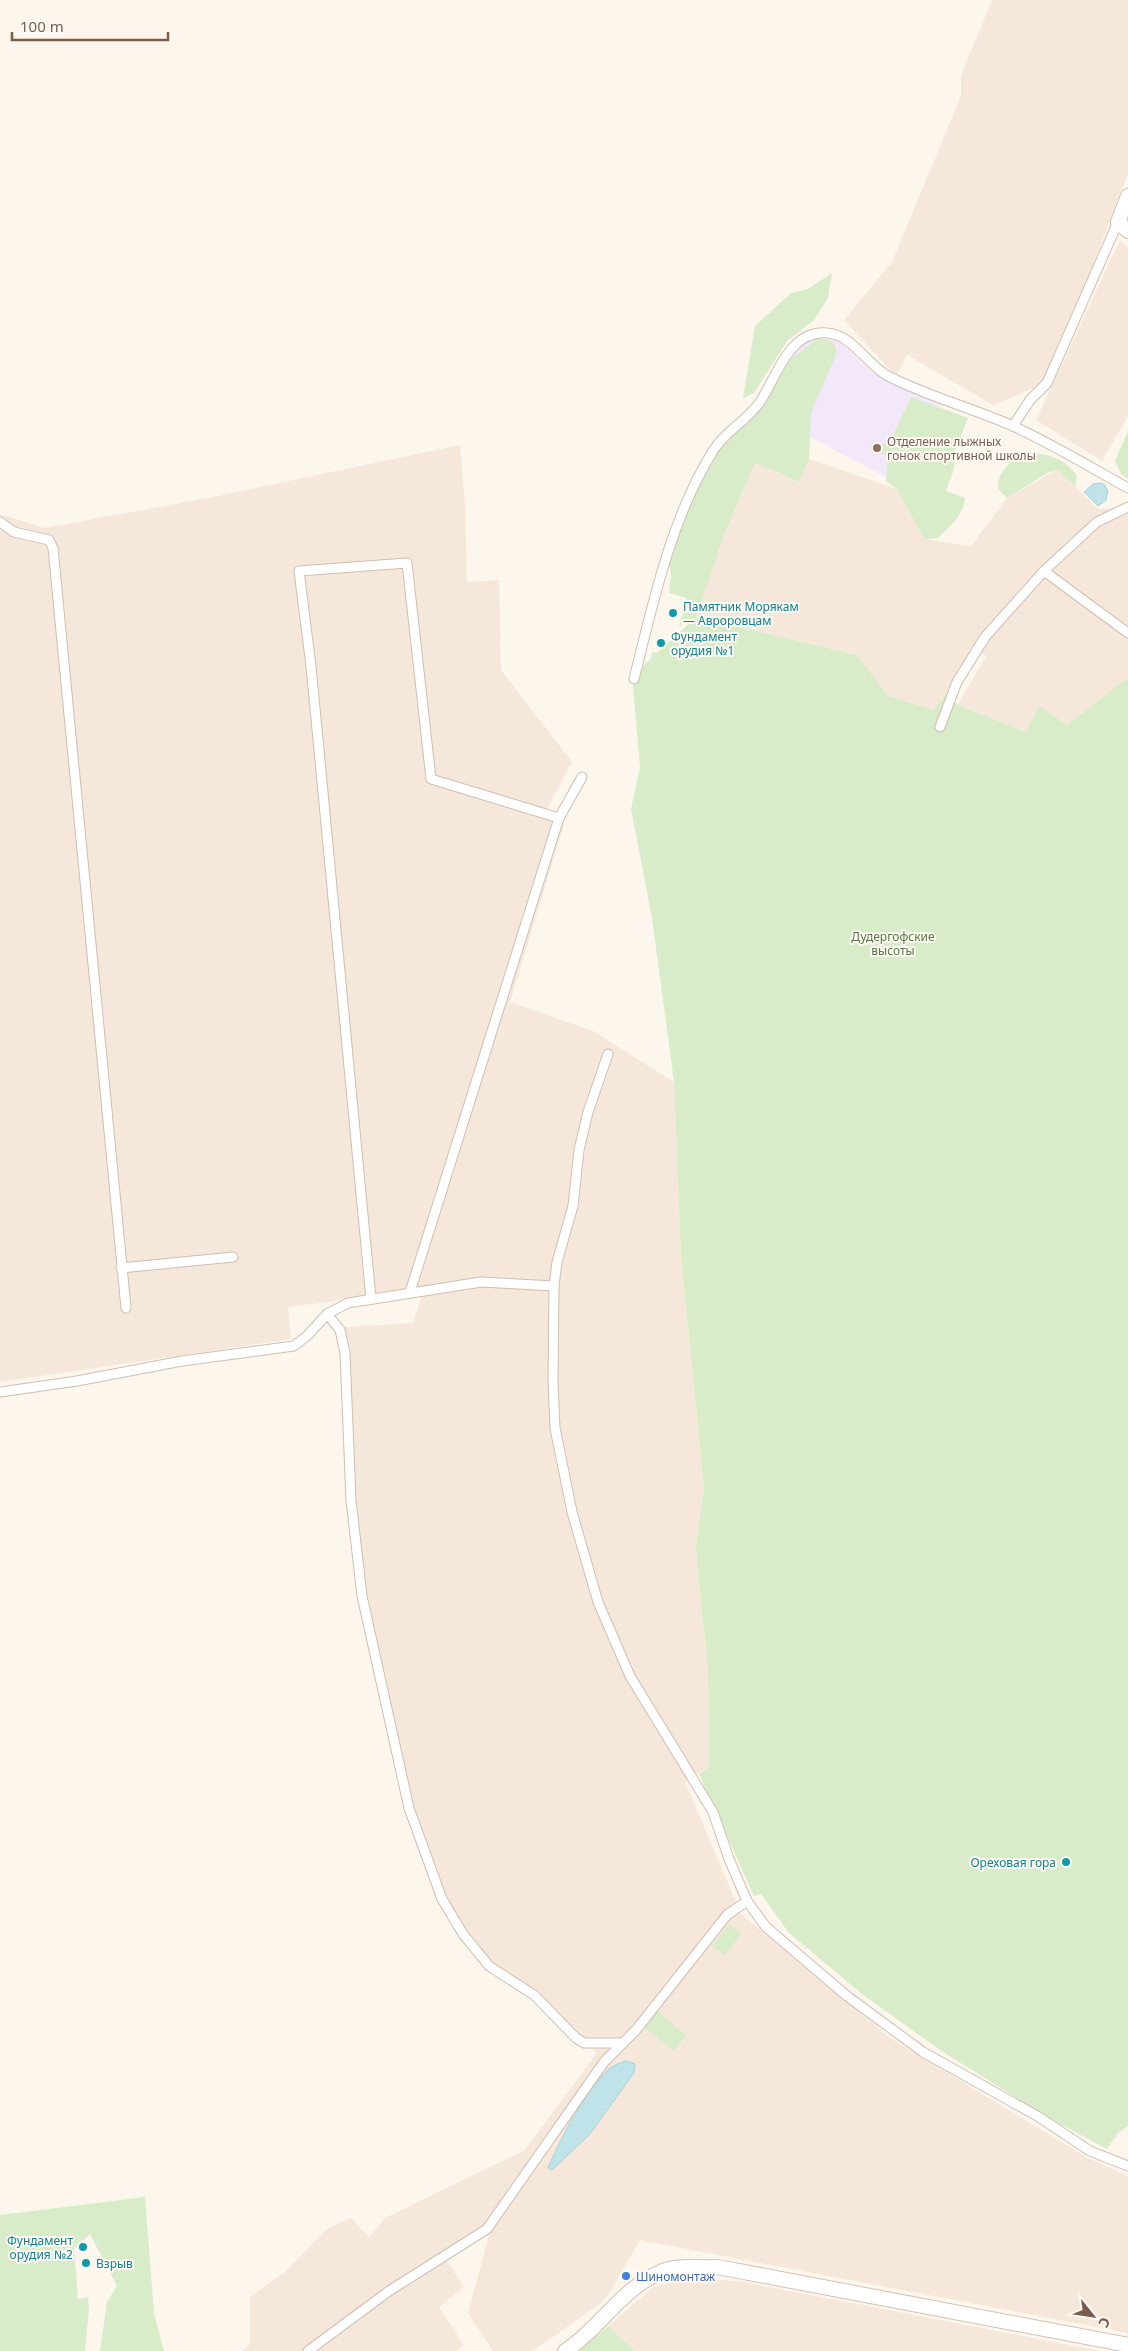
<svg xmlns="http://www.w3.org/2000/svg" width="1128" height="2351" font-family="'Noto Sans',sans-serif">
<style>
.residential{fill:#f5e8da}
.education{fill:#f3e8fa}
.green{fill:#d8ecc9}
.water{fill:#bfe3e8;stroke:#a5d3da}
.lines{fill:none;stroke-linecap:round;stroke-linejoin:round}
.street-casing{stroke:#d1beb0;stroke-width:11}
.secondary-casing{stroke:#d6c0b0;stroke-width:16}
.street{stroke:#fff;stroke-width:9}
.secondary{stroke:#fff;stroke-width:14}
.education-dot{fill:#8d6e63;stroke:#fffaf3;stroke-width:2}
.culture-dot{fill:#0f9aa8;stroke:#fffaf3;stroke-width:2}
.shop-dot{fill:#3f7fe0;stroke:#fffaf3;stroke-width:2}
.labels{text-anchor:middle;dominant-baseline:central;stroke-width:4;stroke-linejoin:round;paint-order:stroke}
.education-label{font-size:12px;fill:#785e54;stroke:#fffaf3;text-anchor:start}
.culture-label{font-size:12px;fill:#0d838f;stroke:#fffaf3;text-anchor:start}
.park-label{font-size:12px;fill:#537a41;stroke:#fffaf3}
.shop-label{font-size:12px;fill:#366cbe;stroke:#fffaf3;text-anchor:start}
</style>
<rect width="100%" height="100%" fill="#fdf6ec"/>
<g class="residential">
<path d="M992,0H1128V174L1077,306L1044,384L993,405L907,355L896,376L844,320L892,262L961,96V76Z"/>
<path d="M1120,240L1128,248V416L1102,461L1036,420Z"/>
<path d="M460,445L465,503L467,582L499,580L501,670L572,762L544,815L564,825L510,1002L593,1031L674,1082L681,1256L704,1488L696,1545L697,1565L708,1668L709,1767L685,1782L741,1914L893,2040L1086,2157L1128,2176V2333L640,2240L605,2300L533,2351H493L468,2313L490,2232L447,2261L464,2287L439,2307L464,2345L456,2351H242L250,2344V2297L285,2272L327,2229L351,2218L369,2237L385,2218L525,2150L597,2053L481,1957L449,1918L412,1830L355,1539L343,1327L413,1323L425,1286L365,1297L288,1307L291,1339L0,1382V514L44,528L208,498Z"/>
<path d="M809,459L897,489L924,539L971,546L1007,498L1058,469L1098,509L1128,508V680L1067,725L1026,732L958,705L986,656L977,648L934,710L887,696L857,655L696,617L724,535L755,463L798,482Z"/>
<path d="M691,2277L744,2282L1100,2351H635L608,2326L654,2287Z"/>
</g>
<path class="education" d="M810,337L833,340L842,344L874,374L942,402L904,487L760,410L791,354Z"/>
<g class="green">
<path d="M832,273L828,298L814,320L787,341L754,393L743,398L755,326L791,293L808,289Z"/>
<path d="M818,338L832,341L836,348V355L811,413L809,459L799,482L755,463L724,535L696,617L857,655L888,696L934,710L946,693L958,705L1026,732L1039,706L1067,725L1128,678V2126L1118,2133L1107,2149L1049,2118L940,2050L862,1994L789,1933L761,1894L754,1896L699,1774L709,1767L708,1668L697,1565L696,1545L704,1488L681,1256L674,1082L652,918L631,809L640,767L632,675L651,659L652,652L657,653L694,619L679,626L687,598L669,593L671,574L668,561L678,534L715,450L749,422L762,407L790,360Z"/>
<path d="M911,397L968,418L955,450L954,469L946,491L965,498C963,516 950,526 938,538L924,539L897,489L886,481L888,456L871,451L870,445L885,444L893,435Z"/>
<path d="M1128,431V479L1121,474L1115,461Z"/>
<path d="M1029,452C1050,455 1066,458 1077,477L1075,486L1058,470L1047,473L1007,498L998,489C996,473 1014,454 1029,452Z"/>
<path d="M729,1924L741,1934L725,1956L712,1946Z"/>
<path d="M657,2011L686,2035L674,2051L644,2027Z"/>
<path d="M145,2197L154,2313L164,2351H100L107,2302L117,2286L90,2234L74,2248L78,2299L88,2297L89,2309L85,2351H0V2215Z"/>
<path d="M608,2326L635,2351H579Z"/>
</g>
<g class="water">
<path d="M1100,483L1104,484L1108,491L1106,500L1098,506L1084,492L1093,484Z"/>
<path d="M626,2061L635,2064L634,2073L589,2135L552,2170L548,2168C561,2138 585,2091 609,2069C613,2065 621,2063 626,2061Z"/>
</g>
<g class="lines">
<g class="street-casing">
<g id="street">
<path d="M1013,426L1030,400L1047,383L1118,222"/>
<path d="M0,522L14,532L49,540L53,548L126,1308"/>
<path d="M1044,571L1128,633"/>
<path d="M634,679C653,603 671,518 713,451C724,432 748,420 760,402C777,376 789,330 827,333C852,334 868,366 888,376C929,397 973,408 1015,427C1054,445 1090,467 1128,488"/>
<path d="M940,727L957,682L985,637L1044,571L1097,522L1128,507"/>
<path d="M559,818L582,777"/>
<path d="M608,1054L588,1112L579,1150L573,1206L557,1262L554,1286L553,1382L555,1428L572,1512L598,1602L630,1676L713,1812L729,1859L747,1901L766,1927L847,1996L923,2052L1039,2117L1090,2151L1128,2166"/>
<path d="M121,1268L233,1257"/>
<path d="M371,1299L311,666L299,571L407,563L431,779L559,818L410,1292"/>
<path d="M327,1314L340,1330L345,1353L351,1500L362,1596L409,1808L442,1899L463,1934L489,1966L534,1995L576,2038L584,2043H622"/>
<path d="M0,1392L77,1381L182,1361L294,1346L307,1336L327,1314L348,1303L481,1282L554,1286"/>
<path d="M308,2351L389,2291L487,2229L604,2062L636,2030L727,1915L747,1901"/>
</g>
</g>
<g class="secondary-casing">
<g id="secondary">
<path d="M1128,196L1118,222L1128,231"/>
<path d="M565,2351C602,2327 620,2289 663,2271C675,2265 704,2268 718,2267L1128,2345"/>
</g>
</g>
<use href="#street" class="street"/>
<use href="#secondary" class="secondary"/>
</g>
<circle class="education-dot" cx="877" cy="448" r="5"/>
<g class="culture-dot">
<circle cx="673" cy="613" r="5"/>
<circle cx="661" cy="643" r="5"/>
<circle cx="1066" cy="1862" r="5"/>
<circle cx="83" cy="2247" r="5"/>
<circle cx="86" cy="2263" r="5"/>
</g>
<circle class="shop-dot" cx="626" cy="2276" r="5"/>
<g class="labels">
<g class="education-label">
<text x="887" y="441">Отделение лыжных<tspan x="887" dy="14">гонок спортивной школы</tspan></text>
</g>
<g class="culture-label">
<text x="683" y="606">Памятник Морякам<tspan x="683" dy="14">— Авроровцам</tspan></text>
<text x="671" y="636">Фундамент<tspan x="671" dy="14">орудия №1</tspan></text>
<text x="1056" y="1862" text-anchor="end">Ореховая гора</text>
<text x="73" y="2240" text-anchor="end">Фундамент<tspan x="73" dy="14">орудия №2</tspan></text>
<text x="96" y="2263">Взрыв</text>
</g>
<g class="park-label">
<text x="893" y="936">Дудергофские<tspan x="893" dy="14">высоты</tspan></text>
</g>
<g class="shop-label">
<text x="636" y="2276">Шиномонтаж</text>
</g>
</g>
<g transform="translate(1093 2316) rotate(120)" stroke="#fffaf3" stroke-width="4" paint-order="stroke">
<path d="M0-4L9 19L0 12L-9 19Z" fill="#7a5c4d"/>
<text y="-8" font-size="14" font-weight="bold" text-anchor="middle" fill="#7a5c4d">С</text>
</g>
<path d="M12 32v8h156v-8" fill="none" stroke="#7a5c4d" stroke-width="2.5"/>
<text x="20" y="32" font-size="15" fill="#7a5c4d" stroke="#fffaf3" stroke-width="4" paint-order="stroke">100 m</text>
</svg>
